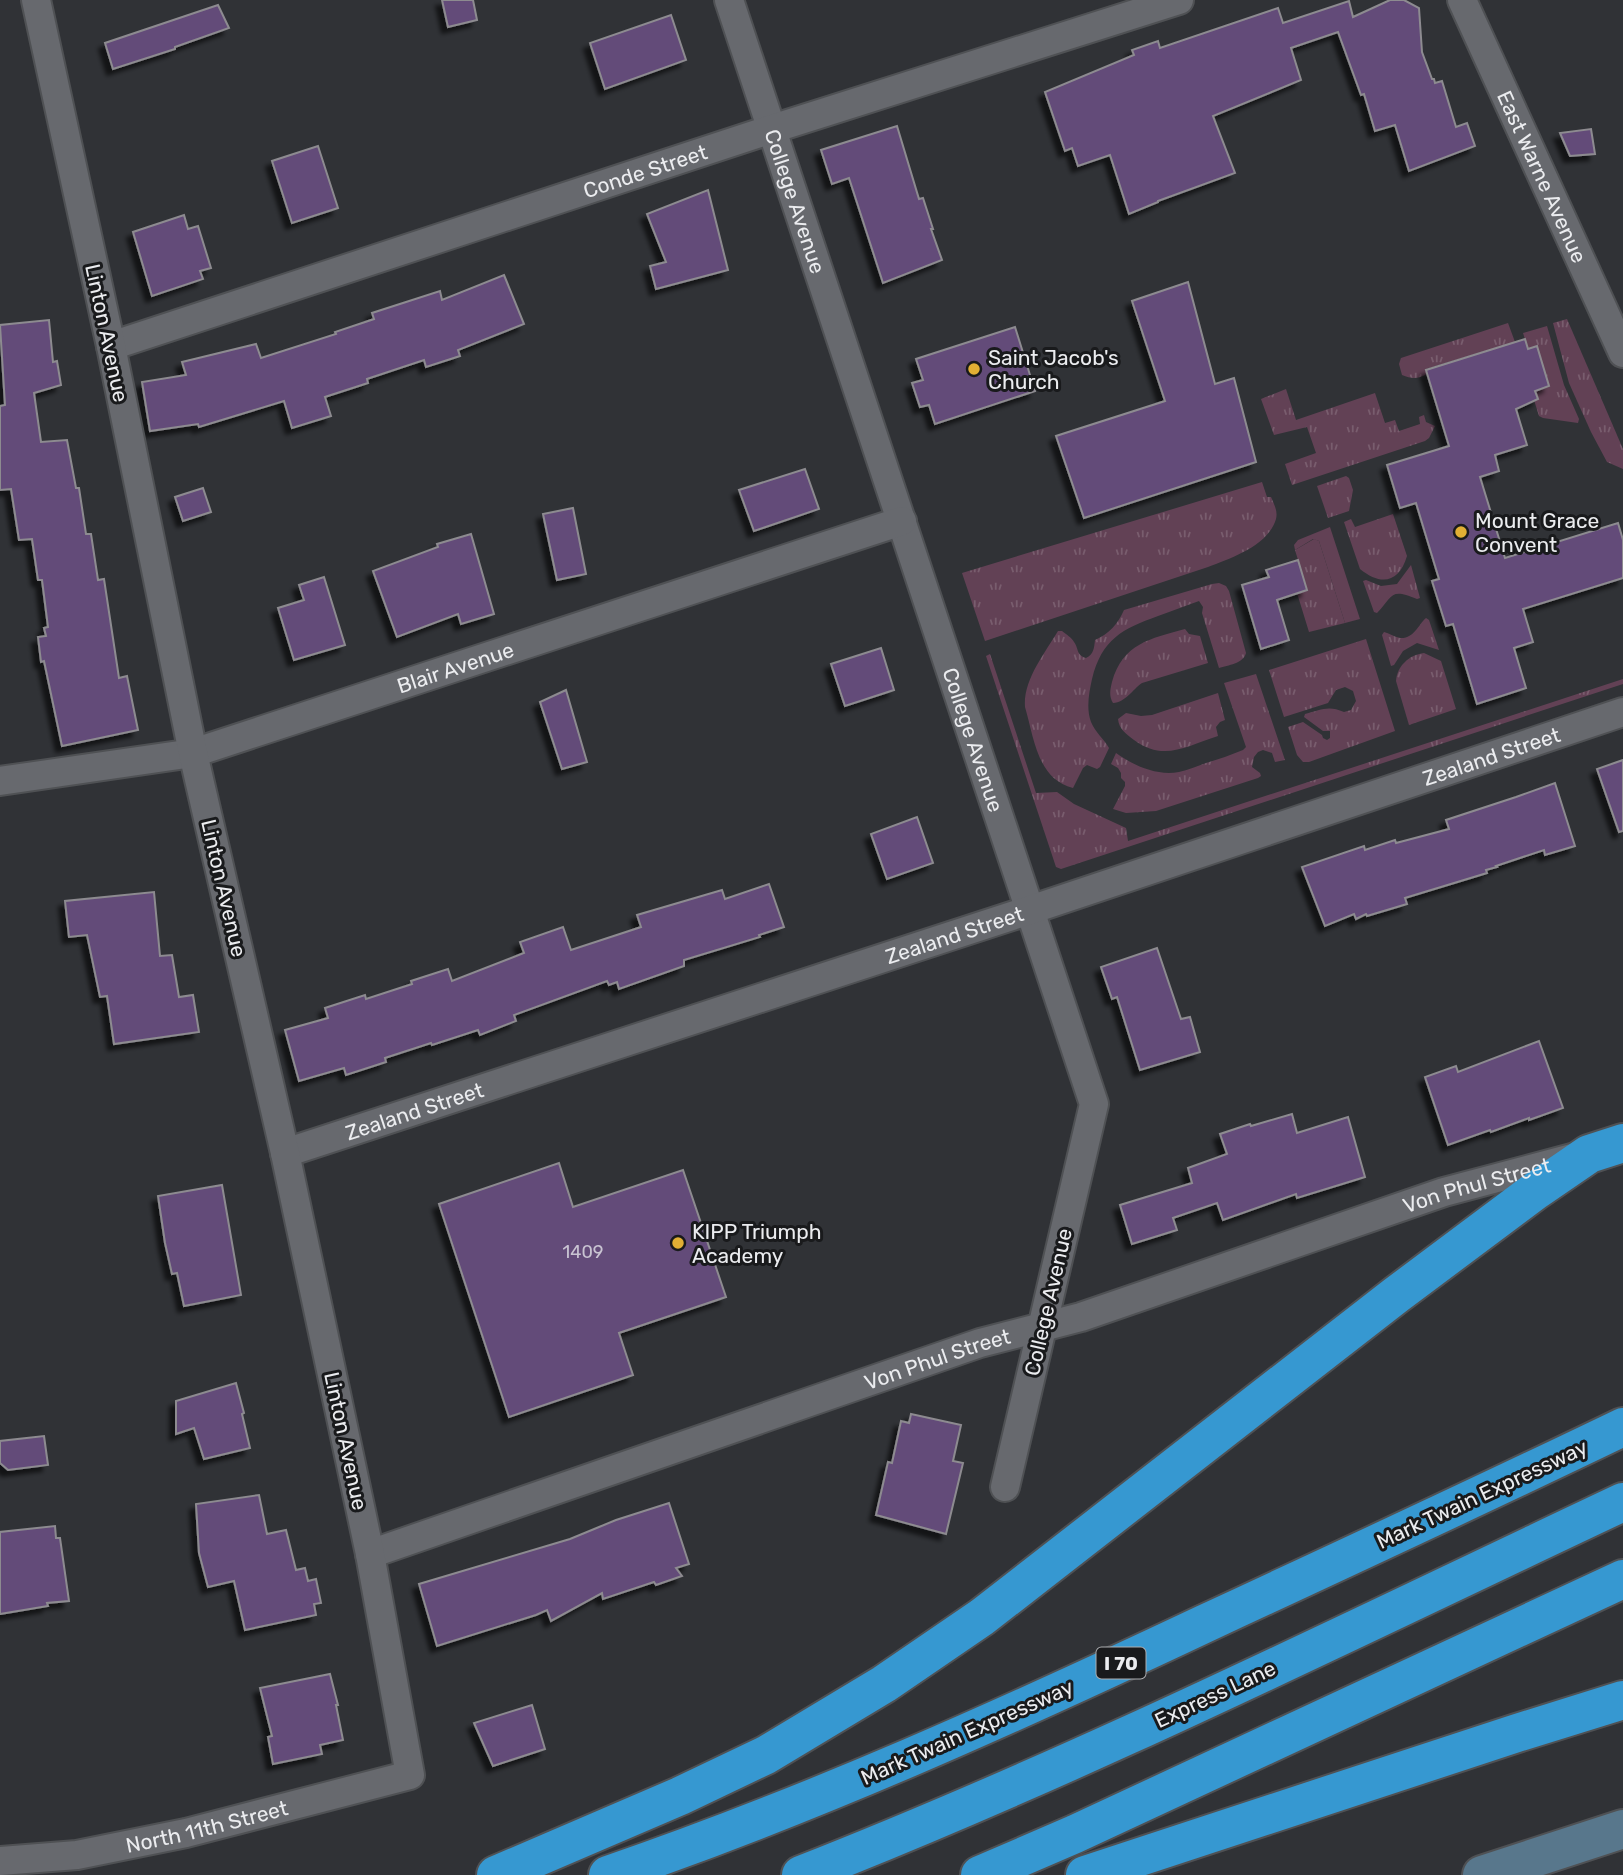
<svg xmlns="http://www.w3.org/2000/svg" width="1623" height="1875" font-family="Rubik,sans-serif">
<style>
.grass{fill:url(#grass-tufts)}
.garden{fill:#624155}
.building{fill:#634b79;stroke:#8d8b90;stroke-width:2;filter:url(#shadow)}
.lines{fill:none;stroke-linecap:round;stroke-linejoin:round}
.minor-casing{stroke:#4f5154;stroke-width:32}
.secondary-casing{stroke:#4f5154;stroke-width:42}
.motorway-casing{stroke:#4f5154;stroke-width:42}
.minor{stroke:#67696e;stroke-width:28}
.secondary{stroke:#58778c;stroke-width:38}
.motorway{stroke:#3698d1;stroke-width:38}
.poi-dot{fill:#e1af34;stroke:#191a1c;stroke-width:2.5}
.labels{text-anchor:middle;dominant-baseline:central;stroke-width:6;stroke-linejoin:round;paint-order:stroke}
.number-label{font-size:18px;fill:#c9c4d2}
.shield{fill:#191a1c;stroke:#acadb0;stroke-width:2}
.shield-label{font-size:19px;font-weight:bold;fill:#ebecef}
.street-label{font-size:21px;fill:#ebecef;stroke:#191a1c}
.poi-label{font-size:21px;fill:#ebecef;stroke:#191a1c;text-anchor:start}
</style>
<defs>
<pattern id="grass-tufts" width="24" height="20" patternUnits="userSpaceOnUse" patternTransform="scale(1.75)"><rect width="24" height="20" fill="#624155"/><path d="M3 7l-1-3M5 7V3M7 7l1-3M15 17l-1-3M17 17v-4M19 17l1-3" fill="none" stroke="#795d6e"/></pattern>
<filter id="shadow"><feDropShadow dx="-6" dy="6" stdDeviation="2" flood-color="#0009"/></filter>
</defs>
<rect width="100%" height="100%" fill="#303236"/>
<g class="grass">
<path d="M1567,319L1623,449V469L1607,462L1591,432L1569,383L1553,323Z"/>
<path d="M1508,323L1515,342L1426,369L1427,374C1418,379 1412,379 1402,375L1399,364L1401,358Z"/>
<path d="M1547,326L1564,385L1579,419L1578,423L1543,418L1539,416L1534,400L1537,399L1535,391L1549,385L1537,346L1528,349L1523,333Z"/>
<path d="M1286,389L1296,420L1375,393L1385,423L1395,420L1399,431L1420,424L1419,417L1424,415L1426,422L1435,426L1429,438L1425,441L1292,485L1285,464L1316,453L1307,427L1274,435L1261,399Z"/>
<path d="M1346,476L1349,478L1353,490L1349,511L1328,518L1317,486Z"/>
<path d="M1262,482L1267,497H1271C1274,504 1278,511 1276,519C1268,546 1231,558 1208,567L985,641L962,573Z"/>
<path d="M1393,514L1407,556C1399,583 1381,586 1360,569L1344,522L1351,519L1355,527Z"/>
<path d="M1314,539L1319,541L1345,623L1309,632L1297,593L1307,590L1295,550Z"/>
<path d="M1411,565L1420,598L1417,599C1389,587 1393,597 1377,613L1374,612L1363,581L1366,580L1381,586L1397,584Z"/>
<path d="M1219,583L1226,586L1229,591L1246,653C1243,664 1228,665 1219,668L1202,613L1203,607L1199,601C1185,606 1172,611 1158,616C1122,629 1102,639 1092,679C1089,693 1086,708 1091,722C1095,732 1104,739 1109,748L1100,767L1097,769L1087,765L1083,768L1073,788C1037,779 1034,737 1025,707C1023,680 1045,653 1058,631H1062C1066,634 1072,638 1074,642C1079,649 1076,655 1086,658C1094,654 1094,648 1095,640C1109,634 1118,624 1124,610L1212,584Z"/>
<path d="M1426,618L1429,620L1439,650L1417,643L1403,651L1394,665L1391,666L1382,635L1384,632C1389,633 1394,637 1400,638C1414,639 1418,625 1426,618Z"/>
<path d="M1185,629L1189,634L1200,636L1208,663L1142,683C1132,690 1126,702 1113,703C1109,696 1110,690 1112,682C1123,643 1150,639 1185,629Z"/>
<path d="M1366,639L1395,731L1309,762H1303L1297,755L1288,727L1303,722L1322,735L1323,738L1327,740L1330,738V731H1323L1304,717L1305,714C1321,710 1328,705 1344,712L1351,710L1356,701L1353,691L1345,687L1336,690L1328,703L1284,717L1269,670Z"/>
<path d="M1424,653L1441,661L1456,709L1409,725L1396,681C1397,666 1409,655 1424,653Z"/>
<path d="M990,654L1036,793L1057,792L1074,804L1126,828L1128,841L1623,679V684L1061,869L1056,867L986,656Z"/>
<path d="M1256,674L1285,760L1275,762L1272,753L1263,750L1258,752L1254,757L1252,767L1260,773L1261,776L1258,778L1156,811L1126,813L1113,809L1125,786V782L1121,778V773L1118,768L1111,764L1116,753C1134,766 1157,776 1179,772C1188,770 1197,766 1206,763C1219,759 1231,755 1243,750L1246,747L1224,683Z"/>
<path d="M1218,693L1225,720L1220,722L1216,727L1218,736C1186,746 1164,762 1134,740C1126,734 1119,729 1118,719L1126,713L1141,716L1152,715Z"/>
</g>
<path class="garden" d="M1330,527L1360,619L1345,623L1319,541L1313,539L1295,550L1294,545L1298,540Z"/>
<g class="building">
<path d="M442,0H473L477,20L448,27Z"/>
<path d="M1390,0H1404L1419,8L1422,52L1432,79H1434L1435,83L1442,81L1456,127L1467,123L1475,146L1409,171L1395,125L1375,131L1364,94L1361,95L1338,32L1291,48L1301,80L1213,116L1235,173L1158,201V202L1129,214L1110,155L1078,166L1072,148L1065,151L1045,92L1134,55L1132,50L1158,41L1160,48L1278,8L1283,23L1349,1L1353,17Z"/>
<path d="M218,5L229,28L175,47V49L113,69L105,43Z"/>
<path d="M671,15L686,60L605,89L590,43Z"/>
<path d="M897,126L919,199L923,198L933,229H931L942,260L883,283L849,178L832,184L821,150Z"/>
<path d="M1591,129L1595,154L1570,156L1560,133Z"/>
<path d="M318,146L338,208L292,223L272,161Z"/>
<path d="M708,190L728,270L656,289L650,266L666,262L647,214Z"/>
<path d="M184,215L188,229L198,226L211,268L200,271L203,279L152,296L133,232Z"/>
<path d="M504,275L524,324L458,350L460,356L426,367L424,360L367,379L368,383L325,397L331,416L292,428L284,401L199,427L198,424L150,431L142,382L186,375L182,362L256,344L261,358L336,334L335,332L374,319L372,313L440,291L442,300Z"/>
<path d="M1188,282L1215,384L1234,378L1256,462L1084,518L1056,436L1165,401L1132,301Z"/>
<path d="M49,320L53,362L57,361L61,385L34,393L41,442L67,440L76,488H79L86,534H91L98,580L104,579L119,678L127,676L138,730L62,746L44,661L41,662L38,637L46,636L44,628L48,627L42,580H38L32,539L19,540L11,489L0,490V406L5,405L0,325Z"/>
<path d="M1015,327L1035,391L935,424L929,405L920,407L912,383L923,380L916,359Z"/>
<path d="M1525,339L1528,349L1537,346L1549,386L1535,391L1538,399L1516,409L1527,445L1495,455L1499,471L1480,477L1505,558L1618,523L1623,540V578L1523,609L1533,642L1514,648L1526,688L1477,704L1453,624L1446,626L1432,581L1439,579L1416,503L1400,508L1387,465L1449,446L1426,370Z"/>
<path d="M805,469L819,509L754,531L739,490Z"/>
<path d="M203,488L211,512L183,521L175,497Z"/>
<path d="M573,508L586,574L557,580L543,514Z"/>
<path d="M471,534L494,614L461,624L458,614L397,637L373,571L438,547L437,544Z"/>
<path d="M1298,560L1307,590L1277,600L1289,640L1261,649L1242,585L1269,577L1266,570Z"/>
<path d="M324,577L345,645L294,660L278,608L304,600L299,585Z"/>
<path d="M881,648L894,690L845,706L831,664Z"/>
<path d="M566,690L587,762L562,769L540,702Z"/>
<path d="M1623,760V831L1619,832L1597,769Z"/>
<path d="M1555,783L1575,846L1545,855L1544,850L1496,866L1497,867L1486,870L1487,873L1405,898L1407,904L1367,916L1366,914L1356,919L1354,914L1325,926L1302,867L1364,846L1365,850L1395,840L1396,843L1449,829L1446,820L1516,797Z"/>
<path d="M917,817L933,863L887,879L871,834Z"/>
<path d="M769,884L784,927L759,935L760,937L684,960V966L619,989L617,982L609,985L607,981L514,1015L516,1021L480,1035L478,1030L432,1045L431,1043L385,1058L386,1062L346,1075L344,1068L299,1081L285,1030L328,1018L325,1008L365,995L366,999L412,984L411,981L448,969L452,981L524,953L520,942L563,927L571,950L641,927L637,915L722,890L725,899Z"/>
<path d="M154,892L160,956L172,955L179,997L193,995L199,1032L114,1044L107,996L100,997L87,935L69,937L65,901Z"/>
<path d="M1157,948L1181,1019L1190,1017L1200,1052L1140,1070L1117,997L1112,999L1101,967Z"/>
<path d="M1539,1041L1563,1108L1529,1120V1118L1491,1132L1490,1130L1448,1145L1425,1077L1456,1066L1458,1072Z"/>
<path d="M1292,1114L1297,1133L1348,1117L1365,1177L1297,1198L1296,1194L1223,1220L1217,1203L1173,1218L1177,1230L1132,1244L1120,1205L1192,1183L1188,1168L1227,1154L1220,1134L1250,1124L1251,1126Z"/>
<path d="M559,1163L573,1207L683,1170L726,1297L619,1333L633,1375L509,1417L439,1204Z"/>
<path d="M222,1185L241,1295L184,1306L177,1273L172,1274L165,1243L158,1196Z"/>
<path d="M236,1383L244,1413L242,1414L250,1448L204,1459L194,1428L176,1434V1401Z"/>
<path d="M911,1414L961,1425L953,1461L963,1463L946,1534L876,1515L888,1462L892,1463L901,1421L909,1423Z"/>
<path d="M44,1436L48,1465L8,1470L0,1463V1441Z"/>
<path d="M259,1495L267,1534L286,1530L296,1570L305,1568L308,1581L316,1579L321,1603L314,1604L316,1615L245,1630L234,1581L208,1587L199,1553L196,1504Z"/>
<path d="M669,1503L689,1564L676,1568L682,1576L656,1585L654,1582L603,1599L602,1593L551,1621L547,1610L536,1615L437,1646L419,1584L570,1539L616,1520Z"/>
<path d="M55,1526L56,1538H60L69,1601L47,1603L48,1606L0,1614V1532Z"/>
<path d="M330,1674L338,1705H336L343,1740L320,1745L322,1754L273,1764L268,1737L272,1736L260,1688Z"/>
<path d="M532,1705L545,1749L493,1766L474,1723Z"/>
</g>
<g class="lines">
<g class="minor-casing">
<g id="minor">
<path id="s1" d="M729,0L1094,1104L1005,1487"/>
<path id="s2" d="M1462,0L1623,353"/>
<path id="s3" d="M111,346L772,129L1179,0"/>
<path id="s4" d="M0,781L193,753L902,521"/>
<path id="s5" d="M285,1153L1030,910L1623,712"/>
<path id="s6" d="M370,1554L980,1343L1081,1317L1444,1192L1572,1158"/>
<path id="s7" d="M0,1861L77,1855L186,1833L410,1775L370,1554L285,1153L193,753L111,346L36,0"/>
</g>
</g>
<g class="secondary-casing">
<path id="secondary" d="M1482,1875L1623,1829"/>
</g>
<g class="motorway-casing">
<g id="motorway">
<path d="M496,1875L680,1796L766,1755L884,1684L982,1617L1396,1295L1535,1191L1589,1154L1623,1143"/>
<path d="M608,1875C812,1805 1009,1716 1204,1624C1344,1559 1484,1494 1623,1427"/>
<path d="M801,1875C1081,1765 1351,1630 1623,1502"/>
<path d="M980,1875L1075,1834L1623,1579"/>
<path d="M1085,1875L1517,1733L1623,1700"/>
</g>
</g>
<use href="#minor" class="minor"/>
<use href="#secondary" class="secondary"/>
<use href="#motorway" class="motorway"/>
</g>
<g class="poi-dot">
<circle cx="974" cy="369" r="7"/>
<circle cx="1461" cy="532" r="7"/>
<circle cx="678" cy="1243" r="7"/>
</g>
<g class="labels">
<g class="number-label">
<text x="583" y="1252">1409</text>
</g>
<rect class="shield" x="1096.5" y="1647.5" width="49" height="31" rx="5"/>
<g class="shield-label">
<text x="1121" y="1663">I 70</text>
</g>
<g class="street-label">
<text stroke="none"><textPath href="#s3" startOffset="562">Conde Street</textPath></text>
<text stroke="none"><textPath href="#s2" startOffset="194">East Warne Avenue</textPath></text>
<text stroke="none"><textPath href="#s1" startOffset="212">College Avenue</textPath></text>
<text transform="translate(107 333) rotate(78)">Linton Avenue</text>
<text stroke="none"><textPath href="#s4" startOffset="471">Blair Avenue</textPath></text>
<text stroke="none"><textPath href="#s1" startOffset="779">College Avenue</textPath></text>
<text stroke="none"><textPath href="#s5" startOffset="1270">Zealand Street</textPath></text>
<text transform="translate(224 888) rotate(77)">Linton Avenue</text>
<text stroke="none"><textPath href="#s5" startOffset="704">Zealand Street</textPath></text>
<text stroke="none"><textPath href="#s5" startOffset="136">Zealand Street</textPath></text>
<text stroke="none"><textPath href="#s6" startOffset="1167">Von Phul Street</textPath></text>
<text transform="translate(1048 1302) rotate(-77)">College Avenue</text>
<text stroke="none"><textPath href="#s6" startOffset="600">Von Phul Street</textPath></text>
<text transform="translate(346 1441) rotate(78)">Linton Avenue</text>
<text transform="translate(1482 1494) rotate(-25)">Mark Twain Expressway</text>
<text transform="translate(1215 1694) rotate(-25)">Express Lane</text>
<text transform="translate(967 1732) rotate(-24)">Mark Twain Expressway</text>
<text stroke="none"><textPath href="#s7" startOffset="210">North 11th Street</textPath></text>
</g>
<g class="poi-label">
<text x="988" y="357">Saint Jacob's<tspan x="988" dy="24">Church</tspan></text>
<text x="1475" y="520">Mount Grace<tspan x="1475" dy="24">Convent</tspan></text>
<text x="692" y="1231">KIPP Triumph<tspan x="692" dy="24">Academy</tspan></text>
</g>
</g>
</svg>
